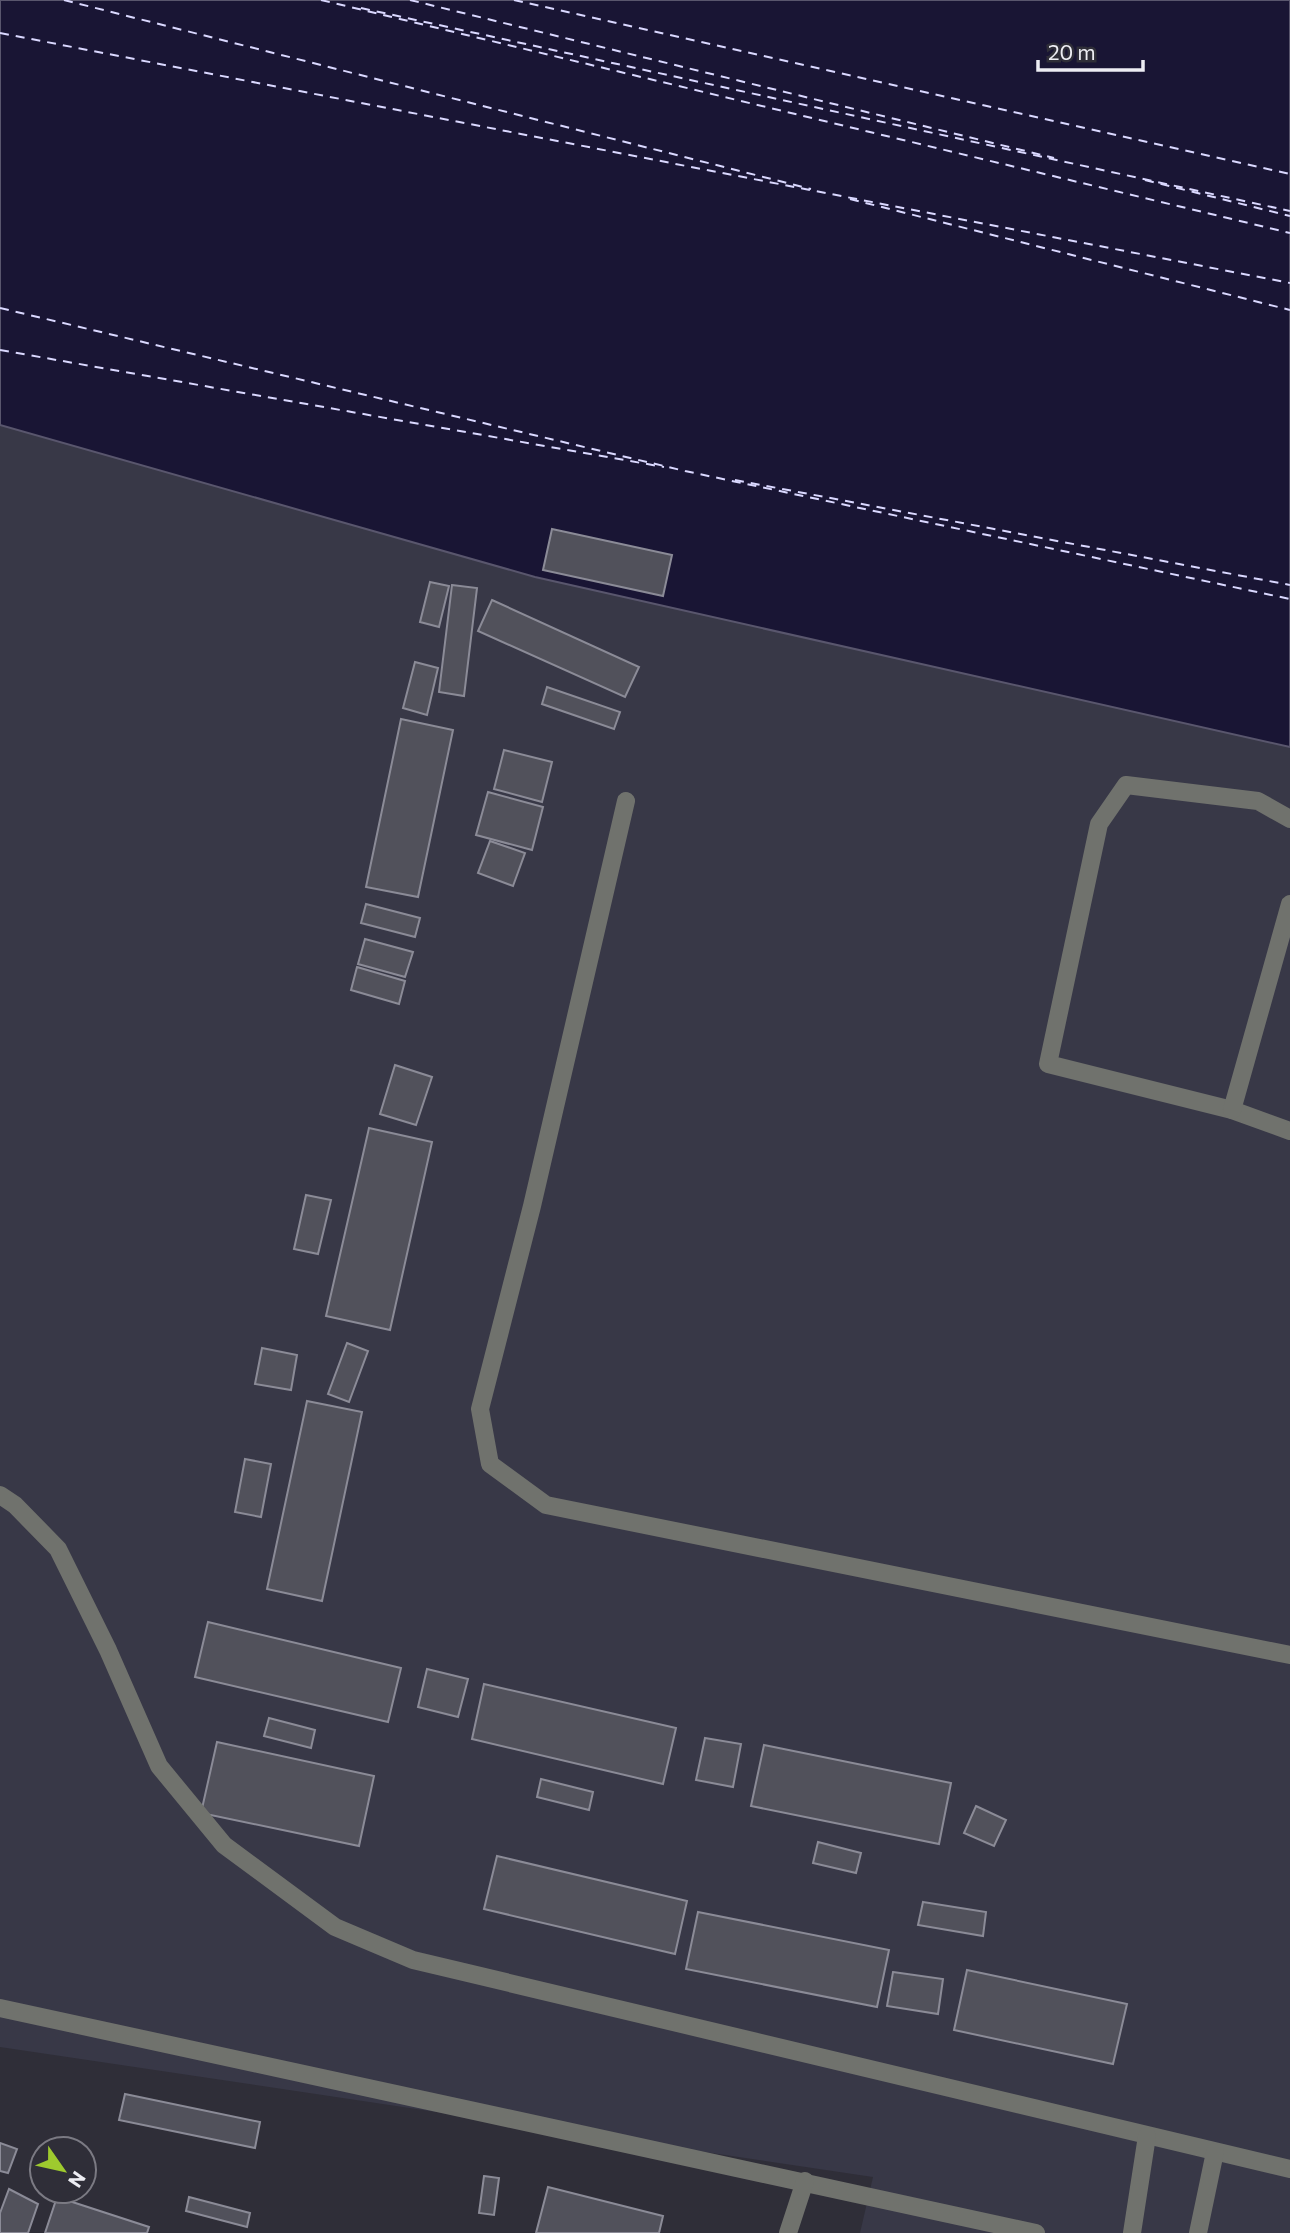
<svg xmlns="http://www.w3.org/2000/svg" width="1290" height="2233" font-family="Commissioner,sans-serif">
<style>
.built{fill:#383847}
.water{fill:#191534;stroke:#59566d;stroke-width:2}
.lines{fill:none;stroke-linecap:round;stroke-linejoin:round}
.ferry{stroke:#dad8ff;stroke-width:2;stroke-dasharray:9 7;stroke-linecap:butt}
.building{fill:#51515b;stroke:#8b8b97;stroke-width:2}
.minor{stroke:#70726d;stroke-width:18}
</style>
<rect width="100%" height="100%" fill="#2f2e38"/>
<path class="built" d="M0,425L535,577L1290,747V2233H860L873,2177L0,2047Z"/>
<path class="water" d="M0,0H1290V747L535,577L0,425Z"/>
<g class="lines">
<g class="ferry">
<path d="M64,0L811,189"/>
<path d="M321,0L1290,233"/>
<path d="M410,0L1054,158"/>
<path d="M514,0L1290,174"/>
<path d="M361,8L1290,211"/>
<path d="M0,33L1290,283"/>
<path d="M1145,180L1290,216"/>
<path d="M850,199L1290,310"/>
<path d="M0,308L685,471L1290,599"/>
<path d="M0,350L664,467"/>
<path d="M735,480L1290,585"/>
</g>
</g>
<g class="building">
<path d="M552,529L672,555L663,596L543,570Z"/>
<path d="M430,582L449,586L439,627L420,622Z"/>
<path d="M452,585L477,588L464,696L439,692Z"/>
<path d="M492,600L639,667L625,697L478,631Z"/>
<path d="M415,662L438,668L427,715L403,708Z"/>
<path d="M547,687L620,712L614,729L542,704Z"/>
<path d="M401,719L453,730L418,897L366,887Z"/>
<path d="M504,750L552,762L542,802L494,789Z"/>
<path d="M488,792L543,807L532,850L476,835Z"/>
<path d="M490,841L525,853L513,886L478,873Z"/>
<path d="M366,904L420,918L415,937L361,923Z"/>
<path d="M365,939L413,952L405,977L358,964Z"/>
<path d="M357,967L405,981L399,1004L351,990Z"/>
<path d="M395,1065L432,1077L416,1125L380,1114Z"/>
<path d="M369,1128L432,1142L390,1330L326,1316Z"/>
<path d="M306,1195L331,1200L318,1254L294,1249Z"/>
<path d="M347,1343L368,1351L349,1402L328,1394Z"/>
<path d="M262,1348L297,1355L291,1390L255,1384Z"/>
<path d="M307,1401L362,1412L322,1601L267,1589Z"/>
<path d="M245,1459L271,1464L261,1517L235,1512Z"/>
<path d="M208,1622L401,1668L388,1722L195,1677Z"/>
<path d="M427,1669L468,1679L458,1717L418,1707Z"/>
<path d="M484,1684L676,1728L663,1784L472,1739Z"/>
<path d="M269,1718L315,1730L311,1748L264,1736Z"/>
<path d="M705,1738L741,1744L733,1787L696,1780Z"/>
<path d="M217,1742L374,1776L359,1846L201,1813Z"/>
<path d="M764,1745L951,1783L939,1844L751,1806Z"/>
<path d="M541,1779L593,1792L589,1810L537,1797Z"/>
<path d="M976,1806L1006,1820L994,1846L964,1833Z"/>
<path d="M818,1842L861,1853L856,1873L813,1863Z"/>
<path d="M497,1856L687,1901L675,1954L484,1909Z"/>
<path d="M923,1902L986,1912L983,1936L918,1925Z"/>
<path d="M698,1912L889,1950L877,2007L686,1969Z"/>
<path d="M967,1970L1127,2004L1113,2064L954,2030Z"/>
<path d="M893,1972L943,1979L938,2014L887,2006Z"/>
<path d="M125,2094L260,2122L255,2148L119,2120Z"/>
<path d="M0,2143L17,2149L8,2173L0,2171Z"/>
<path d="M484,2176L499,2178L494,2215L479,2213Z"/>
<path d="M548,2187L663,2216L659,2233H536Z"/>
<path d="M9,2189L38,2204L28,2233H0V2213Z"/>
<path d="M57,2197L149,2227L147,2233H45Z"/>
<path d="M189,2197L250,2213L247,2227L186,2211Z"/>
</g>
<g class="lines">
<g class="minor">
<path d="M626,801L532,1206L480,1409L490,1464L546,1505L1290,1655"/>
<path d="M1290,819L1258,801L1126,785L1099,824L1048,1064L1232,1110L1290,1131"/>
<path d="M1232,1110L1290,904"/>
<path d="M0,1495L15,1505L58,1549L108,1650L159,1766L224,1845L335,1927L413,1960L1290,2169"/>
<path d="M0,2008L1036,2233"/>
<path d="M788,2233L805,2181"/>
<path d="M1132,2233L1147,2136"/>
<path d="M1198,2233L1215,2152"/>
</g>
</g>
<g transform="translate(63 2170) rotate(124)"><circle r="33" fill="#2f2e38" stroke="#7b7a83" stroke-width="2"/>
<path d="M0-5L12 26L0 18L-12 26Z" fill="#9eca2e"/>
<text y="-10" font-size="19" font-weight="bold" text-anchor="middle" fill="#ededf3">N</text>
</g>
<path d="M1038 60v10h105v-10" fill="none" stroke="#ededf3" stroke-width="3.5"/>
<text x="1048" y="60" font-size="21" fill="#ededf3" stroke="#2f2e38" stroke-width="5" paint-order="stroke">20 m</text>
</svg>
